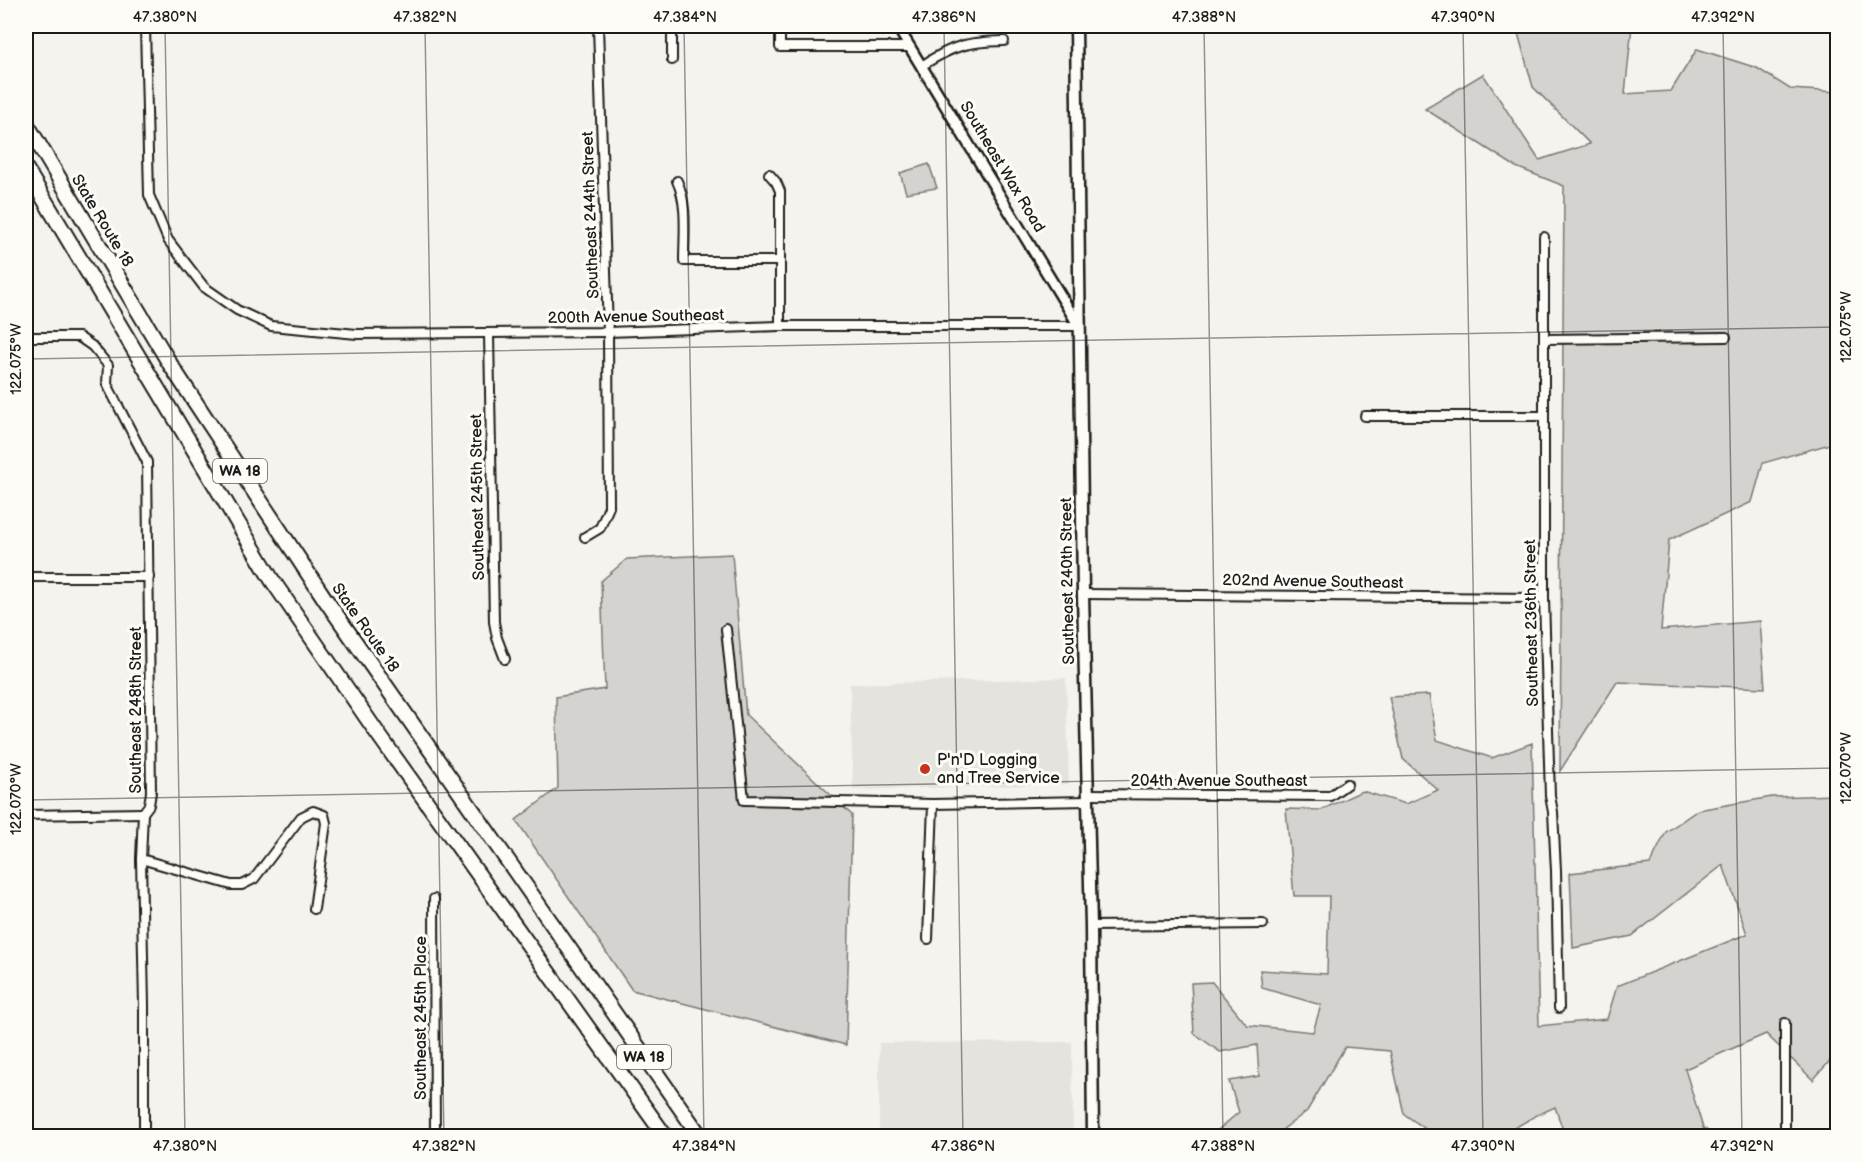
<svg xmlns="http://www.w3.org/2000/svg" width="1863" height="1162" font-family="'Balsamiq Sans',sans-serif">
<style>
.built{fill:#e4e3de}
.green{fill:#d4d3cf;stroke:#787876;stroke-width:1.5}
.lines{fill:none;stroke-linecap:round;stroke-linejoin:round}
.minor-casing{stroke:#1c1c1c;stroke-width:12}
.tertiary-casing{stroke:#1c1c1c;stroke-width:14}
.secondary-casing{stroke:#1c1c1c;stroke-width:15}
.motorway-casing{stroke:#1c1c1c;stroke-width:18}
.minor{stroke:#fdfcf7;stroke-width:8}
.tertiary{stroke:#fdfcf7;stroke-width:9}
.secondary{stroke:#fdfcf7;stroke-width:10}
.motorway{stroke:#fdfcf7;stroke-width:14}
.ticks{fill:none;stroke:#1c1c1c;stroke-width:1.5;stroke-opacity:0.45}
.poi-dot{fill:#c8321e;stroke:#fdfcf7;stroke-width:2}
.labels{text-anchor:middle;dominant-baseline:central;stroke-width:6;stroke-linejoin:round;paint-order:stroke}
.shield{fill:#fdfcf7;stroke:#605f5e;stroke-width:1.5}
.shield-label{font-size:15px;font-weight:bold;fill:#1c1c1c}
.street-label{font-size:16px;fill:#1c1c1c;stroke:#fdfcf7}
.poi-label{font-size:16px;fill:#1c1c1c;stroke:#fdfcf7;text-anchor:start}
.neatline{fill:none;stroke:#1c1c1c;stroke-width:2}
.ticks-label{font-size:15px;text-anchor:middle;fill:#1c1c1c}
</style>
<rect width="100%" height="100%" fill="#f4f3ee"/>
<filter id="ink" filterUnits="userSpaceOnUse"><feTurbulence type="fractalNoise" baseFrequency=".0167" numOctaves="2"/><feDisplacementMap in="SourceGraphic" scale="12" xChannelSelector="R" yChannelSelector="G"/><feConvolveMatrix kernelMatrix="1 2 1 2 8 2 1 2 1" color-interpolation-filters="sRGB"/></filter>
<g filter="url(#ink)">
<g class="built">
<path d="M1066,678L1069,784L853,790L850,684Z"/>
<path d="M1072,1042L1073,1136H879V1043Z"/>
</g>
<g class="green">
<path d="M1516,26H1632L1625,94L1671,91L1697,49L1757,68L1790,89L1837,92V442L1763,463L1752,502L1669,540L1661,630L1760,621L1765,688L1617,682L1560,771L1564,186L1516,167L1425,109L1483,74L1539,160L1590,144L1533,87Z"/>
<path d="M929,164L937,188L906,193L900,173Z"/>
<path d="M732,554L746,715L852,815L846,1045L632,990L516,820L558,788L556,697L605,689L601,581L627,559Z"/>
<path d="M1429,695L1437,740L1492,758L1532,743L1539,1026L1607,1019L1617,986L1747,934L1723,865L1632,936L1573,948L1570,873L1650,864L1666,832L1698,810L1772,797L1837,795V1053L1813,1080L1766,1034L1685,1069L1703,1128L1716,1136H1565L1555,1107L1535,1116L1501,1136H1428L1427,1130L1404,1114L1390,1051L1345,1047L1307,1111L1274,1136H1211L1239,1112L1229,1081L1259,1076L1257,1045L1220,1052L1194,1033L1191,983L1212,982L1247,1025L1313,1032L1321,1005L1262,988L1260,970L1327,974L1329,896H1294L1286,809L1321,810L1362,791L1406,804L1438,790L1403,759L1389,697Z"/>
</g>
<g class="lines">
<g class="minor-casing">
<g id="minor">
<path d="M145,26L149,195L168,240L204,287L237,310L271,326L357,334L608,332L780,326H1079"/>
<path d="M672,26V60"/>
<path d="M780,26V47H910"/>
<path d="M923,65C954,45 967,42 1004,41"/>
<path d="M769,174L776,182L780,191V326"/>
<path d="M677,181C688,204 684,235 684,261H780"/>
<path d="M1544,237V598L1550,796L1553,812L1556,871L1559,1008"/>
<path d="M489,333L494,622L497,638L505,659"/>
<path d="M26,337H79L92,346L108,365L107,384L147,462L151,792L149,805L143,813L141,859L144,1005V1136"/>
<path d="M1544,339L1726,337"/>
<path d="M1365,416H1544"/>
<path d="M585,537L600,528L609,507L608,332L598,26"/>
<path d="M26,577H149"/>
<path d="M1083,594L1544,598"/>
<path d="M726,629L744,800L933,804L1088,801"/>
<path d="M1087,794L1330,796L1347,784"/>
<path d="M26,815L143,813"/>
<path d="M141,859L231,885H242L254,879L301,817L313,811L324,815L326,823L314,909"/>
<path d="M434,899L435,1136"/>
<path d="M1091,926L1263,924"/>
<path d="M928,939L933,804"/>
<path d="M1785,1136V1023"/>
</g>
</g>
<g class="tertiary-casing">
<path id="tertiary" d="M897,26L1079,326"/>
</g>
<g class="secondary-casing">
<path id="secondary" d="M1076,26L1083,594L1091,926L1093,1136"/>
</g>
<g class="motorway-casing">
<g id="motorway">
<path d="M26,123L170,364L325,599L700,1136"/>
<path d="M26,169L272,580L378,734L665,1136"/>
</g>
</g>
<use href="#minor" class="minor"/>
<use href="#tertiary" class="tertiary"/>
<use href="#secondary" class="secondary"/>
<use href="#motorway" class="motorway"/>
</g>
</g>
<path class="ticks" d="M165,26L185,1136M425,26L444,1136M684,26L704,1136M944,26L963,1136M1204,26L1223,1136M1463,26L1483,1136M1723,26L1742,1136M26,359L1838,327M26,800L1838,768"/>
<circle class="poi-dot" cx="925" cy="769" r="6"/>
<g class="labels">
<g class="shield">
<rect x="213" y="459" width="54" height="24" rx="4.5"/>
<rect x="617" y="1045" width="54" height="24" rx="4.5"/>
</g>
<g class="shield-label">
<text x="240" y="471">WA 18</text>
<text x="644" y="1057">WA 18</text>
</g>
<g class="street-label">
<text transform="translate(1002 167) rotate(59)">Southeast Wax Road</text>
<text transform="translate(591 215) rotate(-92)">Southeast 244th Street</text>
<text transform="translate(102 221) rotate(59)">State Route 18</text>
<text transform="translate(636 317) rotate(-1)">200th Avenue Southeast</text>
<text transform="translate(478 497) rotate(-91)">Southeast 245th Street</text>
<text transform="translate(1068 581) rotate(-91)">Southeast 240th Street</text>
<text transform="translate(1313 582) rotate(1)">202nd Avenue Southeast</text>
<text transform="translate(1532 623) rotate(-91)">Southeast 236th Street</text>
<text transform="translate(365 628) rotate(55)">State Route 18</text>
<text transform="translate(136 710) rotate(-90)">Southeast 248th Street</text>
<text x="1219" y="781">204th Avenue Southeast</text>
<text transform="translate(421 1018) rotate(-90)">Southeast 245th Place</text>
</g>
<g class="poi-label">
<text x="937" y="760">P'n'D Logging<tspan x="937" dy="18">and Tree Service</tspan></text>
</g>
</g>
<rect width="1863" height="1162" fill="none" stroke="#fdfcf7" stroke-width="66"/>
<rect x="33" y="33" width="1797" height="1096" class="neatline"/>
<g class="ticks-label">
<text x="165" y="22">47.380°N</text>
<text x="425" y="22">47.382°N</text>
<text x="685" y="22">47.384°N</text>
<text x="944" y="22">47.386°N</text>
<text x="1204" y="22">47.388°N</text>
<text x="1463" y="22">47.390°N</text>
<text x="1723" y="22">47.392°N</text>
<text transform="translate(1846 327) rotate(-90)" y="5">122.075°W</text>
<text transform="translate(16 359) rotate(-90)" y="5">122.075°W</text>
<text transform="translate(1846 768) rotate(-90)" y="5">122.070°W</text>
<text transform="translate(16 799) rotate(-90)" y="5">122.070°W</text>
<text x="185" y="1151">47.380°N</text>
<text x="444" y="1151">47.382°N</text>
<text x="704" y="1151">47.384°N</text>
<text x="963" y="1151">47.386°N</text>
<text x="1223" y="1151">47.388°N</text>
<text x="1483" y="1151">47.390°N</text>
<text x="1742" y="1151">47.392°N</text>
</g>
</svg>
